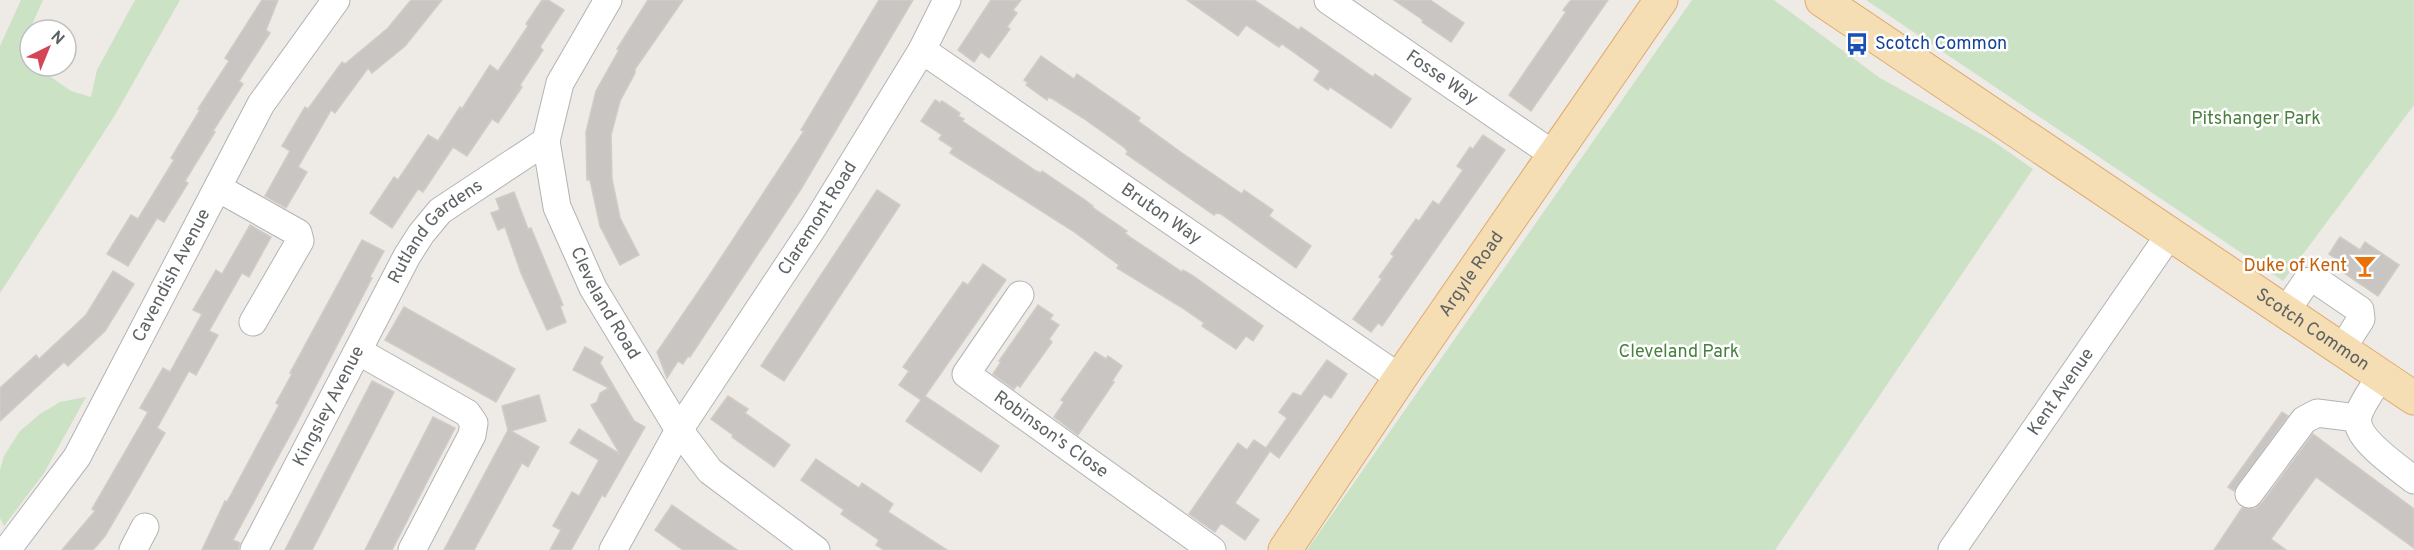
<svg xmlns="http://www.w3.org/2000/svg" width="2414" height="550" font-family="Overpass,sans-serif">
<style>
.green{fill:#cbe2c5}
.building{fill:#c9c5c2;stroke:#d2cbc5;stroke-width:1.5}
.lines{fill:none;stroke-linecap:round;stroke-linejoin:round}
.minor-casing{stroke:#b1b4b6;stroke-width:29}
.major-casing{stroke:#e0a96c;stroke-width:35}
.minor{stroke:#fff;stroke-width:27}
.major{stroke:#f5deb3;stroke-width:33}
.labels{text-anchor:middle;dominant-baseline:central;stroke-width:5;stroke-linejoin:round;paint-order:stroke}
.transit-label{font-size:18px;fill:#164399;stroke:#fff;text-anchor:start}
.street-label{font-size:18px;fill:#5d6264;stroke:#fff}
.park-label{font-size:18px;fill:#498040;stroke:#fff}
.food-label{font-size:18px;fill:#c56008;stroke:#fff;text-anchor:end}
</style>
<rect width="100%" height="100%" fill="#eeeae6"/>
<g class="green">
<path d="M21,0H43L25,40V59L30,62V66H35L71,91L91,97L97,70L135,0H180L115,115L0,293V46Z"/>
<path d="M1692,0H1774L1880,78L1990,139L2033,169L1775,550H1307Z"/>
<path d="M1866,0H2414V105L2283,281Z"/>
<path d="M86,397L44,473L4,526L0,518V470L4,456L20,431L40,414L60,402Z"/>
</g>
<g class="building">
<path d="M262,0H278L266,30L270,33L239,81L243,84L213,131L215,132L185,181L188,183L164,222L157,218L128,266L107,254L131,215L138,219L174,160L171,158L200,110L198,109L229,61L225,58Z"/>
<path d="M411,0H442L405,46L372,73L368,68L335,113L331,110L298,167L307,172L286,208L265,196L290,151L282,146L305,107L308,109L342,62L345,64L388,28Z"/>
<path d="M542,0H548L564,10L540,47L543,50L520,85L522,87L498,123L492,119L467,156L453,147L423,192L418,189L392,228L370,213L394,177L398,180L428,135L438,141L460,107L462,109L490,65L498,71L528,26L526,24Z"/>
<path d="M648,0H683L635,69V73L620,101L611,135L612,179L620,218L639,255L620,265L600,226L590,180H587L586,132L596,91L619,50L617,49Z"/>
<path d="M879,0H913L801,189L690,357L688,356L683,364L678,361L667,378L657,352L709,276L804,131L801,130Z"/>
<path d="M991,0H1021L1013,10L1017,13L1007,27L1010,29L989,58L981,52L974,62L958,50Z"/>
<path d="M1187,0H1254L1299,30L1301,27L1373,77L1375,74L1411,99L1391,128L1330,87L1328,90L1314,80L1320,71L1282,44L1279,47L1246,25L1238,36Z"/>
<path d="M1394,0H1430L1464,23L1451,42L1422,22L1423,20Z"/>
<path d="M1571,0H1608L1531,111L1509,95L1566,12L1563,10Z"/>
<path d="M1041,56L1074,79L1077,74L1140,118L1138,121L1182,153L1242,194L1244,190L1273,210L1269,216L1311,246L1296,268L1221,214L1216,213L1214,215L1126,154L1128,152L1125,148L1083,118L1053,99L1048,97L1047,100L1026,85L1028,83L1024,80Z"/>
<path d="M935,100L940,103L942,101L960,113L958,116L964,119L962,121L1036,171L1041,173L1042,171L1085,200L1093,206L1092,207L1127,231L1125,233L1130,237L1182,272L1183,270L1193,276L1263,326L1253,341L1246,336L1236,349L1202,326L1204,323L1181,307L1117,268L1119,265L1073,231L950,153L953,148L939,139L942,135L921,121Z"/>
<path d="M1483,135L1505,150L1382,326L1378,323L1371,332L1353,319L1382,279L1379,277L1394,256L1391,254L1416,219L1419,221L1433,201L1439,205L1463,170L1457,166L1470,147L1473,149Z"/>
<path d="M877,190L900,205L784,381L761,366Z"/>
<path d="M514,192L528,229L531,228L563,305L560,306L566,322L547,330L521,273L505,227L498,230L491,213L500,210L496,199Z"/>
<path d="M250,225L271,237L249,277L242,273L209,331L218,335L196,375L189,371L157,428L165,433L142,473L105,536L93,550H62L95,511L92,509L148,412L140,408L163,368L170,372L202,314L193,310L216,270L222,274Z"/>
<path d="M2340,237L2360,250L2365,242L2399,265L2378,296L2341,271L2345,265L2329,254Z"/>
<path d="M362,240L384,251L370,277L372,278L296,424L233,540L240,543L238,550H202L225,501L227,502L279,405L276,403L292,374L290,373Z"/>
<path d="M983,264L1006,280L925,396L999,446L981,472L906,421L921,400L899,385L909,371L903,367L963,282L968,285Z"/>
<path d="M113,271L134,284L105,331L68,366L64,362L0,421V388L36,355L39,359L86,315Z"/>
<path d="M1038,305L1053,315L1050,319L1059,325L1049,339L1052,342L1020,387L1017,385L1014,389L993,374L1001,362L999,361Z"/>
<path d="M404,307L515,369L496,402L385,340Z"/>
<path d="M585,347L603,357L600,363L634,421L645,427L605,497L602,495L571,550H550L561,530L553,526L572,492L579,496L599,460L570,443L579,429L620,454L591,405L597,402L600,393L609,388L573,370Z"/>
<path d="M1095,352L1106,359L1108,356L1122,366L1112,381L1114,382L1078,435L1054,417L1064,402L1061,400Z"/>
<path d="M1327,360L1347,374L1331,398L1324,394L1279,458L1270,451L1235,503L1259,520L1245,540L1221,523L1215,532L1189,514L1238,443L1247,450L1254,440L1266,448L1287,418L1279,412L1293,393L1301,396Z"/>
<path d="M372,381L394,392L359,460L312,550H285Z"/>
<path d="M539,395L546,421L511,431L539,447L528,467L522,463L474,550H444L508,430L502,406Z"/>
<path d="M728,396L748,409L745,413L790,445L774,467L732,437L733,435L711,419Z"/>
<path d="M2282,412L2288,416L2234,491L2228,487Z"/>
<path d="M433,417L455,428L431,474L392,550H365Z"/>
<path d="M2313,434L2414,509V548L2316,477L2271,539L2286,550H2214L2242,508L2255,509L2262,503Z"/>
<path d="M816,459L859,488L862,483L893,504L888,512L947,550H884L876,545L879,540L841,514L844,510L801,480Z"/>
<path d="M672,505L696,522L737,550H683L655,530Z"/>
</g>
<g class="lines">
<g class="minor-casing">
<g id="minor">
<path id="s1" d="M608,0L560,83L546,141L557,207L593,288L679,430L710,471L816,550"/>
<path id="s2" d="M1328,0L1554,155"/>
<path id="s3" d="M922,50L1400,378"/>
<path d="M218,188L298,233L300,241L253,322"/>
<path id="s4" d="M1020,295L966,374L1212,550"/>
<path d="M2286,311L2306,282L2316,280L2360,310L2361,319L2342,349"/>
<path d="M358,351L467,413L474,423L472,435L412,550"/>
<path d="M2381,375C2374,388 2362,402 2358,416C2353,438 2398,467 2414,480"/>
<path d="M2249,494L2304,420L2317,413L2357,418"/>
<path id="s5" d="M7,550L77,457L261,104L336,0"/>
<path d="M133,550L145,527"/>
<path id="s6" d="M254,550L407,256L421,234L440,211L546,141"/>
<path id="s7" d="M613,550L679,430L814,226L922,50L947,0"/>
<path id="s8" d="M1952,550L2170,234"/>
</g>
</g>
<g class="major-casing">
<g id="major">
<path id="s9" d="M1822,0L2414,398"/>
<path id="s10" d="M1285,550L1400,378L1661,0"/>
</g>
</g>
<use href="#minor" class="minor"/>
<use href="#major" class="major"/>
</g>
<defs>
<g id="bus-bare" transform="scale(1.8)"><path d="M-5-6H5V4H4V6H2V4H-2V6H-4V4H-5ZM-3.5-4V0h7V-4ZM-3.5 1.2v1.5H-2V1.2ZM2 1.2v1.5H3.5V1.2Z" fill="#1a4fb4" stroke="#fff" stroke-width="2.5" paint-order="stroke"/></g>
<g id="bar-bare" transform="scale(1.8)"><path d="M-6-5H6L.8 .8V4.5H3.5V6h-7V4.5H-.8V.8Z" fill="#e8710a" stroke="#fff" stroke-width="2.5" paint-order="stroke"/></g>
</defs>
<g fill-rule="evenodd">
<use href="#bus-bare" x="1857" y="44"/>
<use href="#bar-bare" x="2365" y="266"/>
</g>
<g class="labels">
<g class="transit-label">
<text x="1875" y="44">Scotch Common</text>
</g>
<g class="street-label">
<text stroke="none"><textPath href="#s2" startOffset="138">Fosse Way</textPath></text>
<text stroke="none"><textPath href="#s3" startOffset="290">Bruton Way</textPath></text>
<text stroke="none"><textPath href="#s7" startOffset="390">Claremont Road</textPath></text>
<text stroke="none"><textPath href="#s6" startOffset="369">Rutland Gardens</textPath></text>
<text stroke="none"><textPath href="#s10" startOffset="333">Argyle Road</textPath></text>
<text stroke="none"><textPath href="#s5" startOffset="321">Cavendish Avenue</textPath></text>
<text stroke="none"><textPath href="#s1" startOffset="330">Cleveland Road</textPath></text>
<text stroke="none"><textPath href="#s9" startOffset="591">Scotch Common</textPath></text>
<text stroke="none"><textPath href="#s8" startOffset="192">Kent Avenue</textPath></text>
<text stroke="none"><textPath href="#s6" startOffset="162">Kingsley Avenue</textPath></text>
<text stroke="none"><textPath href="#s4" startOffset="200">Robinson's Close</textPath></text>
</g>
<g class="park-label">
<text x="2256" y="119">Pitshanger Park</text>
<text x="1679" y="352">Cleveland Park</text>
</g>
<g class="food-label">
<text x="2347" y="266">Duke of Kent</text>
</g>
</g>
<g transform="translate(48 48) rotate(43)"><circle r="28" fill="#ffffff" stroke="#bec0c1" stroke-width="1.5"/>
<path d="M0-4.5L10 22L0 15L-10 22Z" fill="#d44556"/>
<text y="-9" font-size="16" font-weight="bold" text-anchor="middle" fill="#5d6264">N</text>
</g>
</svg>
